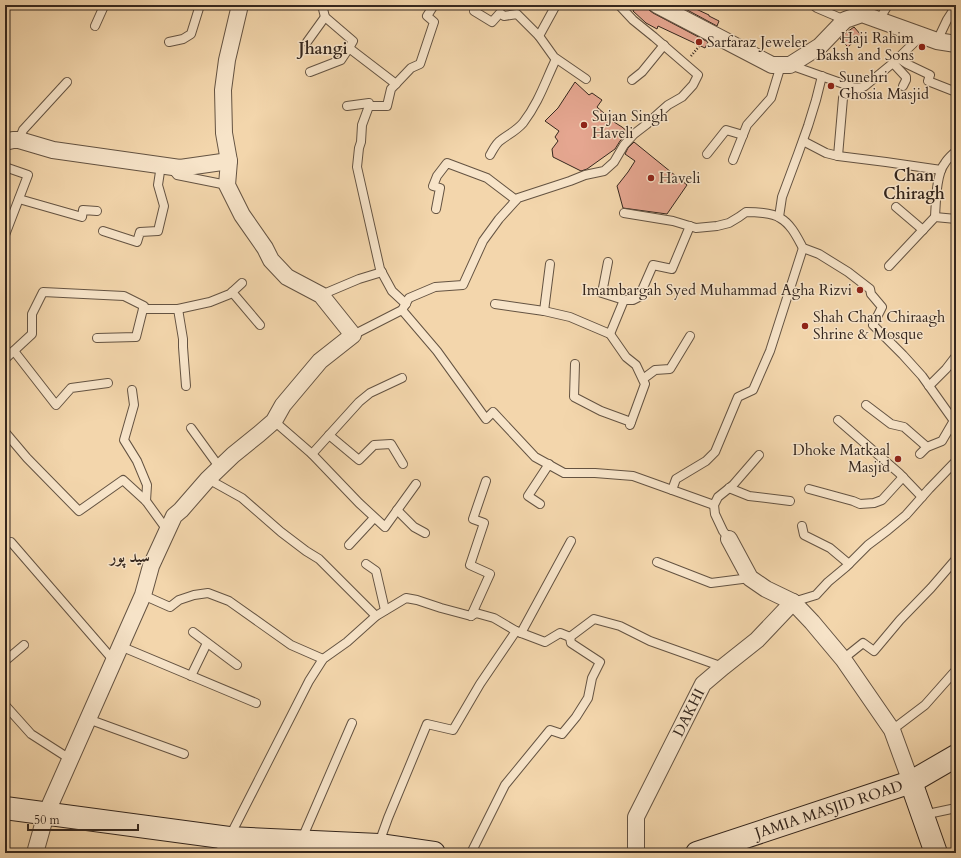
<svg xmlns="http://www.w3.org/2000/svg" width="961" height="858" font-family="Cardo,Amiri,serif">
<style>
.building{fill:#e5a690;stroke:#35271e}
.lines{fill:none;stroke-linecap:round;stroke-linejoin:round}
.lane-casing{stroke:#645342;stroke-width:10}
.street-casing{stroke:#645342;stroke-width:18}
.secondary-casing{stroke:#35271e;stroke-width:24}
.path{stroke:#35271e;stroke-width:2.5;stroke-dasharray:1 2;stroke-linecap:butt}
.lane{stroke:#f7e4c9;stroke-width:8}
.street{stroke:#f7e4c9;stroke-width:16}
.secondary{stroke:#f7e4c9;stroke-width:22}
.poi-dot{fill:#8f2418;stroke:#f7e4c9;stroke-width:1.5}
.labels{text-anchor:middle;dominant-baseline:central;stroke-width:3;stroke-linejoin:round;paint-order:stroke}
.poi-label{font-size:15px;fill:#35271e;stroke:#f7e4c9;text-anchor:start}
.street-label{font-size:15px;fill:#35271e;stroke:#f7e4c9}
.neighbourhood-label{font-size:16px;font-weight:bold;fill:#35271e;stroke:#f7e4c9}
</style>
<rect width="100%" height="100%" fill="#f3d6ac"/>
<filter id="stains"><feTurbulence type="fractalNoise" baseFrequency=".005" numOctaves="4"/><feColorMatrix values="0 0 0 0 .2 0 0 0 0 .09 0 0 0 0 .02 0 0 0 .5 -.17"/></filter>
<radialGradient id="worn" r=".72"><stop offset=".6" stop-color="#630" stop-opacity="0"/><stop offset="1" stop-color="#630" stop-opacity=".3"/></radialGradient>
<g class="building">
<path d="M636,5H648L649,10L653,13L708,42L705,48L658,26L657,29L646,23L633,11Z"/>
<path d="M678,5H698L696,9L709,15V16L719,21L717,26Z"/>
<path d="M854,27L861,35L848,47L840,39L847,32Z"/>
<path d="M575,82L589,95L592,93L602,100L597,107L614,122L622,127L628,132L620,141L615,149L587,169L581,171L553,157L552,149L558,141L555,137L559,131L545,121L558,108Z"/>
<path d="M634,142L687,185L667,214L623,208L617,186L628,172L635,161L625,154L628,148Z"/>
</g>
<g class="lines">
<g class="lane-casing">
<g id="lane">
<path d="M322,5L325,17L353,41L349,48L396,84"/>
<path d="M813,5L817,8L845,20"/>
<path d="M474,11L492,22L500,13L504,16L517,14L539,36L554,57L586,79"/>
<path d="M879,20L888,5"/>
<path d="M95,26L104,6L102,5"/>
<path d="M539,36L556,5"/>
<path d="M937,41L947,20L956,6"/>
<path d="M169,42L183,39L191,34L200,5"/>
<path d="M307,42L325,17"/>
<path d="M898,58L907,64L930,75L928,81L956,92"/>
<path d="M893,63L906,77V80L903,86"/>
<path d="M790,65L855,88H860L865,86L893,63L921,36"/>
<path d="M310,72L341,60L349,48"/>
<path d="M632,80L642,72L664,45"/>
<path d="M347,106L369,103V106"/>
<path d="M19,140L23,130L67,82"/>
<path d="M803,141L826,153L838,156L886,162L941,170"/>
<path d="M707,154L726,130L743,135"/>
<path d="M490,155C493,150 496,143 501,140C509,134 516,131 523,123C539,102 545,82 556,59"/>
<path d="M838,156L843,98L849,85"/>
<path d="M733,160L747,125L771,98L781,65"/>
<path d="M5,167L28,175L5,235"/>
<path d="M173,170L177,175L227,185"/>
<path d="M19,199L82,217L83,210L97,211"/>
<path d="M896,207L923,230"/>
<path d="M436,209L440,188L433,186L437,176L447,163L487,178L516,200"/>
<path d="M624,213L673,221L696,228L717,226L729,223L739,217L746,212C754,212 773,213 780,218C791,224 797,237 803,248L819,254L848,272L870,289L871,294L882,307L873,325L903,355L922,376L954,421"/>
<path d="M779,217L782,197L798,154L808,126L816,100L822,76"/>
<path d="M935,217C936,202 936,174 945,163C948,158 952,155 956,151"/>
<path d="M103,231L137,242L140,232L158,231L164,206L158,185L161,165"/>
<path d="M608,262L602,293L624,300H633L639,297L653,265L672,269L690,226"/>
<path d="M889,266L935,217L956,219"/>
<path d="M232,292L260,325"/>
<path d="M321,295L359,279L382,272"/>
<path d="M406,304L392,291L380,269L357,167L359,148L361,142L362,125L369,106H387L391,89L411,68L420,64L434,22L427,16L434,5"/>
<path d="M495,304L544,311L570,317L610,334L626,357L636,365L645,384L630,425"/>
<path d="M178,309L183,339V347L186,386"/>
<path d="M402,310L437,351L486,419L493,412L535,457L564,473H595L633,476L714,505"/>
<path d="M544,311L550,264"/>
<path d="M610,334L624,300"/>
<path d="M353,335L402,310L409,298L435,287L463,285L483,241L499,219L518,198L570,181L585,175L604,171L614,162L624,145L634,134L647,124L659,113L668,105L682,97L693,85L698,75L654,37L633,20L619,5"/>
<path d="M97,338L136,337L143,309"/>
<path d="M14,351L56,405L71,388L108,383"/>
<path d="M5,359L32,334V314L43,292L124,296L144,306L143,309H178L210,302L230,294L242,283"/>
<path d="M575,364L574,397L601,411L631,422"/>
<path d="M643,379L655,370L670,369L690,336"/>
<path d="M929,386L946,369L956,356"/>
<path d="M132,390L134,405L124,440L137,461L147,485L146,501"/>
<path d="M866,405L891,424L904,427L927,447"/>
<path d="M838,420L899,473L922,497"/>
<path d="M274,421L312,454L359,503L385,527L416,484"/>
<path d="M191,428L220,468"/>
<path d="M5,432L27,458L79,511L123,480L146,501L167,530"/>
<path d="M329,435L359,460L374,445L391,444L403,464"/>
<path d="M312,454L359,402L370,393L402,378"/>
<path d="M920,454L927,447L942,441L956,417"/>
<path d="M208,479L242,498L281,532L306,551L319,559L376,616"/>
<path d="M729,488L749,496L790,501"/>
<path d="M809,489L853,501L860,504L874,503L882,500L903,477"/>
<path d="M672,490L676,479L706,461L715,452L738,397L753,390L770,351L803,248"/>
<path d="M540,504L528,496L549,464"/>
<path d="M397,510L414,527L425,533"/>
<path d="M802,526L804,535L830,548L849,564"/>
<path d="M729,539L723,531L715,514L714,505L718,497L733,485L759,455"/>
<path d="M11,542L114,661"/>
<path d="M349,545L374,518"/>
<path d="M657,562L711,583L750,578"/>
<path d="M366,564L376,571L385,610"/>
<path d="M143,595L170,607L179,600L194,595L208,593L229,601L291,645L323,659"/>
<path d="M793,602L816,595L828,582L846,567L868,545L888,530L906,515L929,489L956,461"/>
<path d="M471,616L490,574L470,565L484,523L473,519L486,481"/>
<path d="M193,632L237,665"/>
<path d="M521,633L571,541"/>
<path d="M570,637L594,619L620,626L650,641L723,667"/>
<path d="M120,646L256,703"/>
<path d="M843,659L863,643L874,651L900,620L931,588L956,559"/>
<path d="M5,661L24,645"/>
<path d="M191,676L207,643"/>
<path d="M5,705L31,734L70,759"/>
<path d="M88,719L184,754"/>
<path d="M892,730L925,705L956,670"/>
<path d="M923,815L956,808"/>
<path d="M230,836L309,681L323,659L347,642L376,616L406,598L417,600L441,608L471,616L476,613L494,618L516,631L545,642L560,633L570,637"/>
<path d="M301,841L352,723"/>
<path d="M379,843L388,818L427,724L453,730L480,684L516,631"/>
<path d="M471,853L505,785L550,730L562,734L576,717L588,698L592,678L600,662L571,643L570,637"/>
</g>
</g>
<g class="street-casing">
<g id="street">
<path d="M657,5L772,65H790L820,46L845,20L862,14L937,41L956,44"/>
<path d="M5,142L13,140H19L53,150L180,168L229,161"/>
<path d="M729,539L750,578L766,589L793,602L812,622L843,659L892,730L911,782"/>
<path d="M35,853L46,814L143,595L151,566L174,516L181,510L208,479L233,455L259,434L274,421L283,405L320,361L353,335L321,295L287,277L271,260L265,248L242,215L227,185L229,161L224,133L223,90L227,60L240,5"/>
<path d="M224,853L229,838"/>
<path id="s1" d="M636,853V817L703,684L723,667L757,640L793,602"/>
</g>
</g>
<g class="secondary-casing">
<g id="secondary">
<path d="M911,782L936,853"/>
<path d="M5,808L229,838L379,845L434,853"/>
<path id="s2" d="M697,853L911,782L956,756"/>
</g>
</g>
<path class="path" d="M691,56L701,44"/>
<use href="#lane" class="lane"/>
<use href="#street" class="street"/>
<use href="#secondary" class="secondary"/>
</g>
<g class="poi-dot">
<circle cx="699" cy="42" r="4"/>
<circle cx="922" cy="47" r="4"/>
<circle cx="831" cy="86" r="4"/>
<circle cx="584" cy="125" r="4"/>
<circle cx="651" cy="178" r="4"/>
<circle cx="860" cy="290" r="4"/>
<circle cx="805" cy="326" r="4"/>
<circle cx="898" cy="459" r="4"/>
</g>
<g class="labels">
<g class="poi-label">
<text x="914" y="38" text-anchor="end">Haji Rahim<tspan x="914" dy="17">Baksh and Sons</tspan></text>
<text x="707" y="42">Sarfaraz Jeweler</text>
<text x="839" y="77">Sunehri<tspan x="839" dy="17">Ghosia Masjid</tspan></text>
<text x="592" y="116">Sujan Singh<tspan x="592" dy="17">Haveli</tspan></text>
<text x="659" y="178">Haveli</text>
<text x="852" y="290" text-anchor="end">Imambargah Syed Muhammad Agha Rizvi</text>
<text x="813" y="317">Shah Chan Chiraagh<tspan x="813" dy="17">Shrine &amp; Mosque</tspan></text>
<text x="890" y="450" text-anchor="end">Dhoke Matkaal<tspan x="890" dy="17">Masjid</tspan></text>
</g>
<g class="street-label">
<text stroke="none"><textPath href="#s1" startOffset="153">DAKHI</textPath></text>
<text stroke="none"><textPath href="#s2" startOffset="139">JAMIA MASJID ROAD</textPath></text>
</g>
<g class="neighbourhood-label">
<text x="323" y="49">Jhangi</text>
<text x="914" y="176">Chan<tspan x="914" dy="18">Chiragh</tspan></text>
<text x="130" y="557">سید پور</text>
</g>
</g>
<rect width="961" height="858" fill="none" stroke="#f3d6ac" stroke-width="20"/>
<rect x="6" y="6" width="949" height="846" fill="none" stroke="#35271e" stroke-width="2"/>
<rect x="10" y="10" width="941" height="838" fill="none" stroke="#35271e"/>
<path d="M28 824v6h110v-6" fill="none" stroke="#35271e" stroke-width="2"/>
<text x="34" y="824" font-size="12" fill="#35271e" stroke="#f7e4c9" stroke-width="3" paint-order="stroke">50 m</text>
<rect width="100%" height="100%" filter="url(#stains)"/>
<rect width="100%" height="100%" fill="url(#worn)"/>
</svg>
